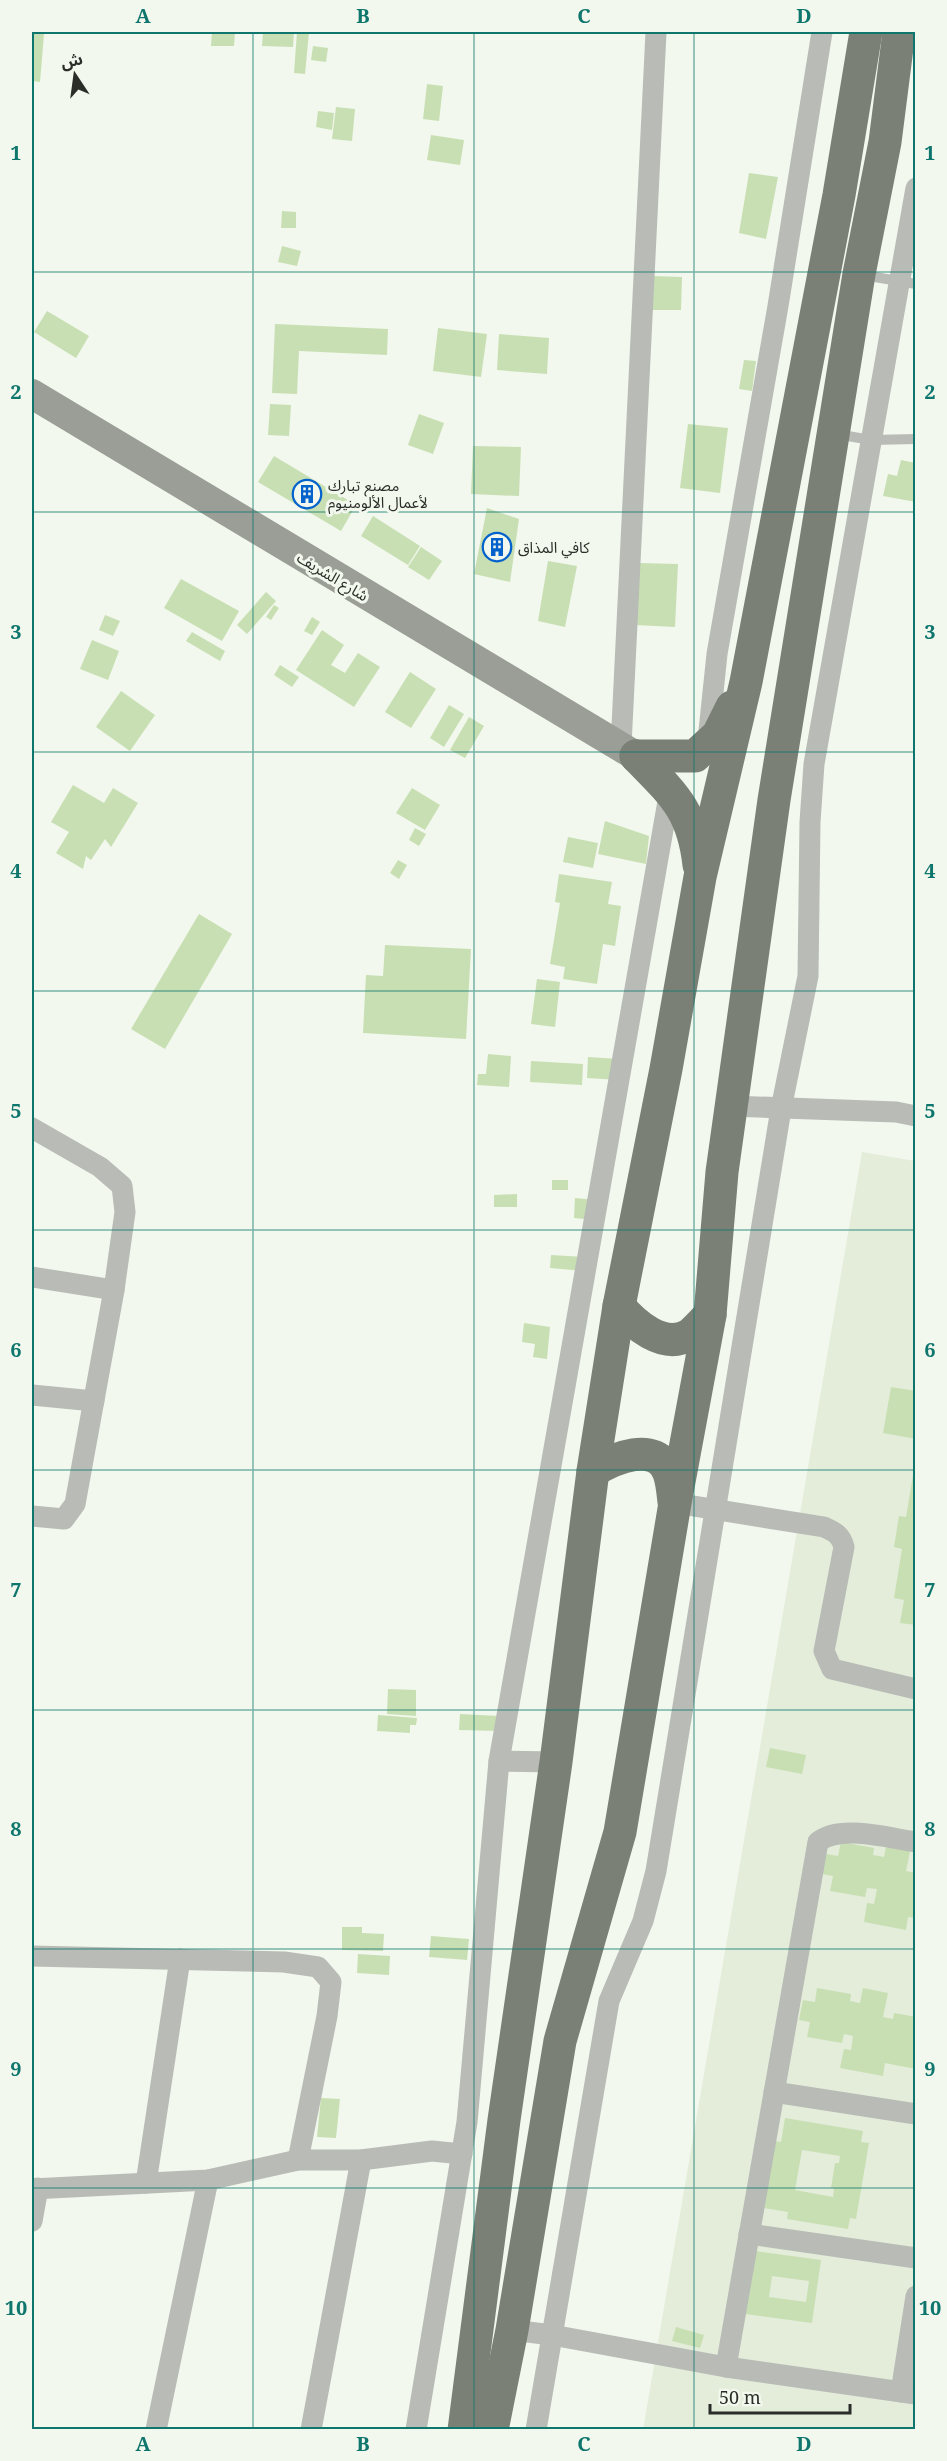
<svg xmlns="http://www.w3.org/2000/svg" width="947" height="2461" font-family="'Noto Serif','Noto Sans Arabic',serif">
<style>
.built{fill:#e3edda}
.building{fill:#c8dfb3;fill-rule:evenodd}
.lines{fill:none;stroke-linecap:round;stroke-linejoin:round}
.service{stroke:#b8bbb6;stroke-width:10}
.minor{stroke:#b8bbb6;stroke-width:21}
.secondary{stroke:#9a9e97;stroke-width:30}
.trunk{stroke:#7b8076;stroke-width:33}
.grid{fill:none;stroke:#0f766e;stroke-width:1.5;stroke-opacity:0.55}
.labels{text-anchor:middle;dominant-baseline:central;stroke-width:6;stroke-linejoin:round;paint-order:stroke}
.poi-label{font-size:15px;fill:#2b2d29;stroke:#f2f8ed;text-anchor:start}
.street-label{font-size:15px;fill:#2b2d29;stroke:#f2f8ed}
.neatline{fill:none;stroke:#0f766e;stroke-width:2}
.grid-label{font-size:20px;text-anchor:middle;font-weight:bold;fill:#0f766e}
</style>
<rect width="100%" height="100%" fill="#f2f8ed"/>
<path class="built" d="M862,1152L915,1161V2429L643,2430Z"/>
<g class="building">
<path d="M212,32H235L234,46H211Z"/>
<path d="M263,32H294L293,47L262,46Z"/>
<path d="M297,32H309L305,74L294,73Z"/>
<path d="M32,34H44L40,82L32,81Z"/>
<path d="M313,46L328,48L326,62L311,60Z"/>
<path d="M427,84L443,86L439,121L423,119Z"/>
<path d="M336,107L355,109L352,141L332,139Z"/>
<path d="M318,111L334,113L332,130L316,127Z"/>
<path d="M431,135L464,140L460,165L427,160Z"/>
<path d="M749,173L778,177L766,239L739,233Z"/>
<path d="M282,211L296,212V228H281Z"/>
<path d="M282,246L301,251L297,266L278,262Z"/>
<path d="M652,276L682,277L681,310H652Z"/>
<path d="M47,311L89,336L76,358L34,332Z"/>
<path d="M275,324L388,329L387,355L299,351L297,394L272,393Z"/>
<path d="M438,328L487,334L481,377L433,371Z"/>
<path d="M499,334L549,338L547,374L497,370Z"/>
<path d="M744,360L756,361L752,391L739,389Z"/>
<path d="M270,404L291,405L289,436L268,435Z"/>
<path d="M419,414L444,423L433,454L408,445Z"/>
<path d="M688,424L728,428L720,493L680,488Z"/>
<path d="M473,446L521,447L519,496L471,494Z"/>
<path d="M274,456L356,505L341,531L258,482Z"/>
<path d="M901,460L916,463V502L883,496L888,474L897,476Z"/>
<path d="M487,508L519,519L510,582L474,574Z"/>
<path d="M373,516L420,546L408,565L361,536Z"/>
<path d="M421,547L442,561L429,580L408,567Z"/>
<path d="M548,561L577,566L565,627L538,621Z"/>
<path d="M638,563L678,564L675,627L635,625Z"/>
<path d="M181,579L239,611L222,641L164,608Z"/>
<path d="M266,592L276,601L247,634L237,625Z"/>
<path d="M274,605L279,608L271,620L266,617Z"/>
<path d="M105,615L120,621L113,636L99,630Z"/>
<path d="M312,617L320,622L312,635L304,631Z"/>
<path d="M322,630L344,645L331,665L345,673L358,653L380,667L354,707L296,670Z"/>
<path d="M192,632L225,651L220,661L186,641Z"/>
<path d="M92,640L119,651L108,680L80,669Z"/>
<path d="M280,665L299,677L292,687L274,675Z"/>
<path d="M410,672L436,689L411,728L385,712Z"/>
<path d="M121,691L155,715L130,751L96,727Z"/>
<path d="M449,705L464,714L444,747L430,738Z"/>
<path d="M469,717L484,726L465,758L450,750Z"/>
<path d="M73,785L104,803L113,788L138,803L111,847L105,839L91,860L86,856L83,869L56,853L69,832L51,822Z"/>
<path d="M412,788L440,805L425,830L396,813Z"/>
<path d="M605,821L649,836L646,864L598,854Z"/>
<path d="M415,828L426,834L419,846L409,840Z"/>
<path d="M568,837L598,843L593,868L563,862Z"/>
<path d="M398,860L407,865L399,879L390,873Z"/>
<path d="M559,874L612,882L608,904L621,906L615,946L603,944L597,984L563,979L565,967L550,964L560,903L555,902Z"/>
<path d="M199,914L232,934L165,1049L131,1029Z"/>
<path d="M385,945L471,949L466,1039L363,1033L366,975L383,976Z"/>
<path d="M537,979L560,982L555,1027L531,1024Z"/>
<path d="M488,1054L511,1056L509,1087L477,1085L478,1074H486Z"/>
<path d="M588,1057L619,1059L618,1080L587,1078Z"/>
<path d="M531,1061L583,1064L582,1085L530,1082Z"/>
<rect x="552" y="1180" width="16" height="10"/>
<path d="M517,1194V1207H494V1195Z"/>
<path d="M575,1198L596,1200L594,1220L574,1218Z"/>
<path d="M551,1255L585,1257L584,1271L550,1268Z"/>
<path d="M524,1323L550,1327L547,1359L533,1357L535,1344L522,1342Z"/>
<path d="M891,1387L916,1391V1439L883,1433Z"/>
<path d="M914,1469H916V1625L900,1623L904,1600L894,1598L902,1549L894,1547L899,1516L906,1517Z"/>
<path d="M388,1689L416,1690V1716L387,1714Z"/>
<path d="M460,1714L499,1716V1731L459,1730Z"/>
<path d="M378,1715L417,1718L416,1725H410V1733L377,1731Z"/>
<path d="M770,1748L806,1755L802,1774L766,1767Z"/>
<path d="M841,1842L874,1848L873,1855L884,1857L887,1842L911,1847L906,1871L916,1873V1918L908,1917L906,1930L864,1922L867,1903L874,1904L877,1889L867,1888L865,1897L830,1891L833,1876L822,1874L826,1854L838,1856Z"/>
<path d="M342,1927H362V1933L384,1934L383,1951L342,1950Z"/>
<path d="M431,1936L469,1939L467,1960L429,1957Z"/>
<path d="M358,1954L390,1956L389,1975L357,1973Z"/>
<path d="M817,1988L851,1994L850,2001L860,2003L863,1988L888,1993L883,2017L893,2019L894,2013L916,2017V2069L885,2063L883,2076L840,2068L844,2049L851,2050L853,2036L844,2034L842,2043L807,2037L810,2022L799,2020L803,2000L815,2002Z"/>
<path d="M321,2098L340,2099L336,2138L317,2137Z"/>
<path d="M785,2118L863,2131L861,2142L869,2143L856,2219L850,2218L848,2229L787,2219L788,2212L764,2208L775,2141L781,2142ZM802,2150L840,2156L839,2163H835L831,2188H834L833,2197L795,2190Z"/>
<path d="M754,2251L821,2260L812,2323L745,2314ZM772,2276L809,2281L806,2302L769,2297Z"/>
<path d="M676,2327L704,2335L700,2348L672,2341Z"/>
</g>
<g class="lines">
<g class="service">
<path d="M863,275L916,284"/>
<path d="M836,434L871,440L916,439"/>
</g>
<g class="minor">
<path d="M708,740L717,654L778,306L822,32"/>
<path d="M621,746L656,32"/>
<path d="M731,1106L896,1112L916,1116"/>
<path d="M32,1128L100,1167L122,1186L125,1212L114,1290L75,1504L64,1519L32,1516"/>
<path d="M32,1277L114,1290"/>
<path d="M32,1395L94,1401"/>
<path d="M675,1503L824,1527C835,1532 841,1535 844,1547L824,1651L832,1669L916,1689"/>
<path d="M499,1761L556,1762"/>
<path d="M32,1956L284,1962L318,1967L331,1982L327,2016L298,2160"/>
<path d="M774,2092L916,2114"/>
<path d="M146,2183L180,1959"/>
<path d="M32,2189L208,2180L298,2160H361L432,2151L462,2154"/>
<path d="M32,2221L38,2188"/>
<path d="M749,2234L916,2258"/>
<path d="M512,2330L552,2335L726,2367L916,2394"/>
<path d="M726,2367L818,1842C840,1824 888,1838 916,1842"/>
<path d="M901,2392L916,2296"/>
<path d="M156,2430L208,2180"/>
<path d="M311,2430L361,2160"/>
<path d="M416,2430L467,2122L499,1761L670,790"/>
<path d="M536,2430L609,2001L643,1921L656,1871L781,1109L808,976L810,822L814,764L916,188"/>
</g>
<path class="secondary" d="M32,394L636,756"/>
<g class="trunk">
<path d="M636,756H695L718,735L732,707"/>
<path d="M636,756C673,794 693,810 699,865"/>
<path d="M619,1306C634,1324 663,1350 689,1335C696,1330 703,1321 710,1315"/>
<path d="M593,1471C613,1459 656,1439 669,1473C672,1481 673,1493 674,1502"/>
<path d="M464,2430L504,2120L556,1762L593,1471L619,1306L666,1069L700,877L746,682L839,195L866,32"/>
<path d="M492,2430L512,2330L560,2041L620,1832L675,1503L710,1315L722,1172L774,800L859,274L885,142L899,32"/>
</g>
</g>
<path class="grid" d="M253,32V2430M474,32V2430M694,32V2430M32,272H916M32,512H916M32,752H916M32,991H916M32,1230H916M32,1470H916M32,1710H916M32,1949H916M32,2188H916"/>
<defs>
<g id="building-ring" transform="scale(1.5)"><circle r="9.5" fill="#f2f8ed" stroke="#0362cb" stroke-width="1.5"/><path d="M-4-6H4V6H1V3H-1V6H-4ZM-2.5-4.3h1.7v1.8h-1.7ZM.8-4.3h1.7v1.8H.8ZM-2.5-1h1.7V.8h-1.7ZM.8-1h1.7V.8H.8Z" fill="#0362cb"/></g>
</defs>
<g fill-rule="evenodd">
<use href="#building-ring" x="307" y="494"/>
<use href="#building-ring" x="497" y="547"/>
</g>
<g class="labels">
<g class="poi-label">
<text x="328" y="485">مصنع تبارك<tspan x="328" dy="17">لأعمال الألومنيوم</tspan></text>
<text x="518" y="547">كافي المذاق</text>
</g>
<g class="street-label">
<text transform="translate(333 576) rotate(31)">شارع الشريف</text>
</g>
</g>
<rect width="947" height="2461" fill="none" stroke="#f2f8ed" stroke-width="66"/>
<g transform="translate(75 75) rotate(347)" stroke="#f2f8ed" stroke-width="4.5" paint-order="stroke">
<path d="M0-4.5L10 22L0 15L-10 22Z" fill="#2b2d29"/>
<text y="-9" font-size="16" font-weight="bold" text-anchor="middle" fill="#2b2d29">ش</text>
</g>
<path d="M710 2404v9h140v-9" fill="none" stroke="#2b2d29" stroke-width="3"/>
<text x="719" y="2404" font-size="18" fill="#2b2d29" stroke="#f2f8ed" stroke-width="4.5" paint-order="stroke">50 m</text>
<rect x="33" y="33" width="881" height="2395" class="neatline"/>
<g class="grid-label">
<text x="143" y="23">A</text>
<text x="363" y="23">B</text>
<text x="584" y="23">C</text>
<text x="804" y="23">D</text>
<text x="16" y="160">1</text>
<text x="930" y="160">1</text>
<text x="16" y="399">2</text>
<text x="930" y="399">2</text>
<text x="16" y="639">3</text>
<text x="930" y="639">3</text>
<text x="16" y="878">4</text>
<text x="930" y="878">4</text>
<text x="16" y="1118">5</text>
<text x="930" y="1118">5</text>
<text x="16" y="1357">6</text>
<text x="930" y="1357">6</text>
<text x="16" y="1597">7</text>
<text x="930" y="1597">7</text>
<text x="16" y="1836">8</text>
<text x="930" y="1836">8</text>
<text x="16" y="2076">9</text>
<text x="930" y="2076">9</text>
<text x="16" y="2315">10</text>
<text x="930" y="2315">10</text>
<text x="143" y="2451">A</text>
<text x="363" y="2451">B</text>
<text x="584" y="2451">C</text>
<text x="804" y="2451">D</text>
</g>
</svg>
